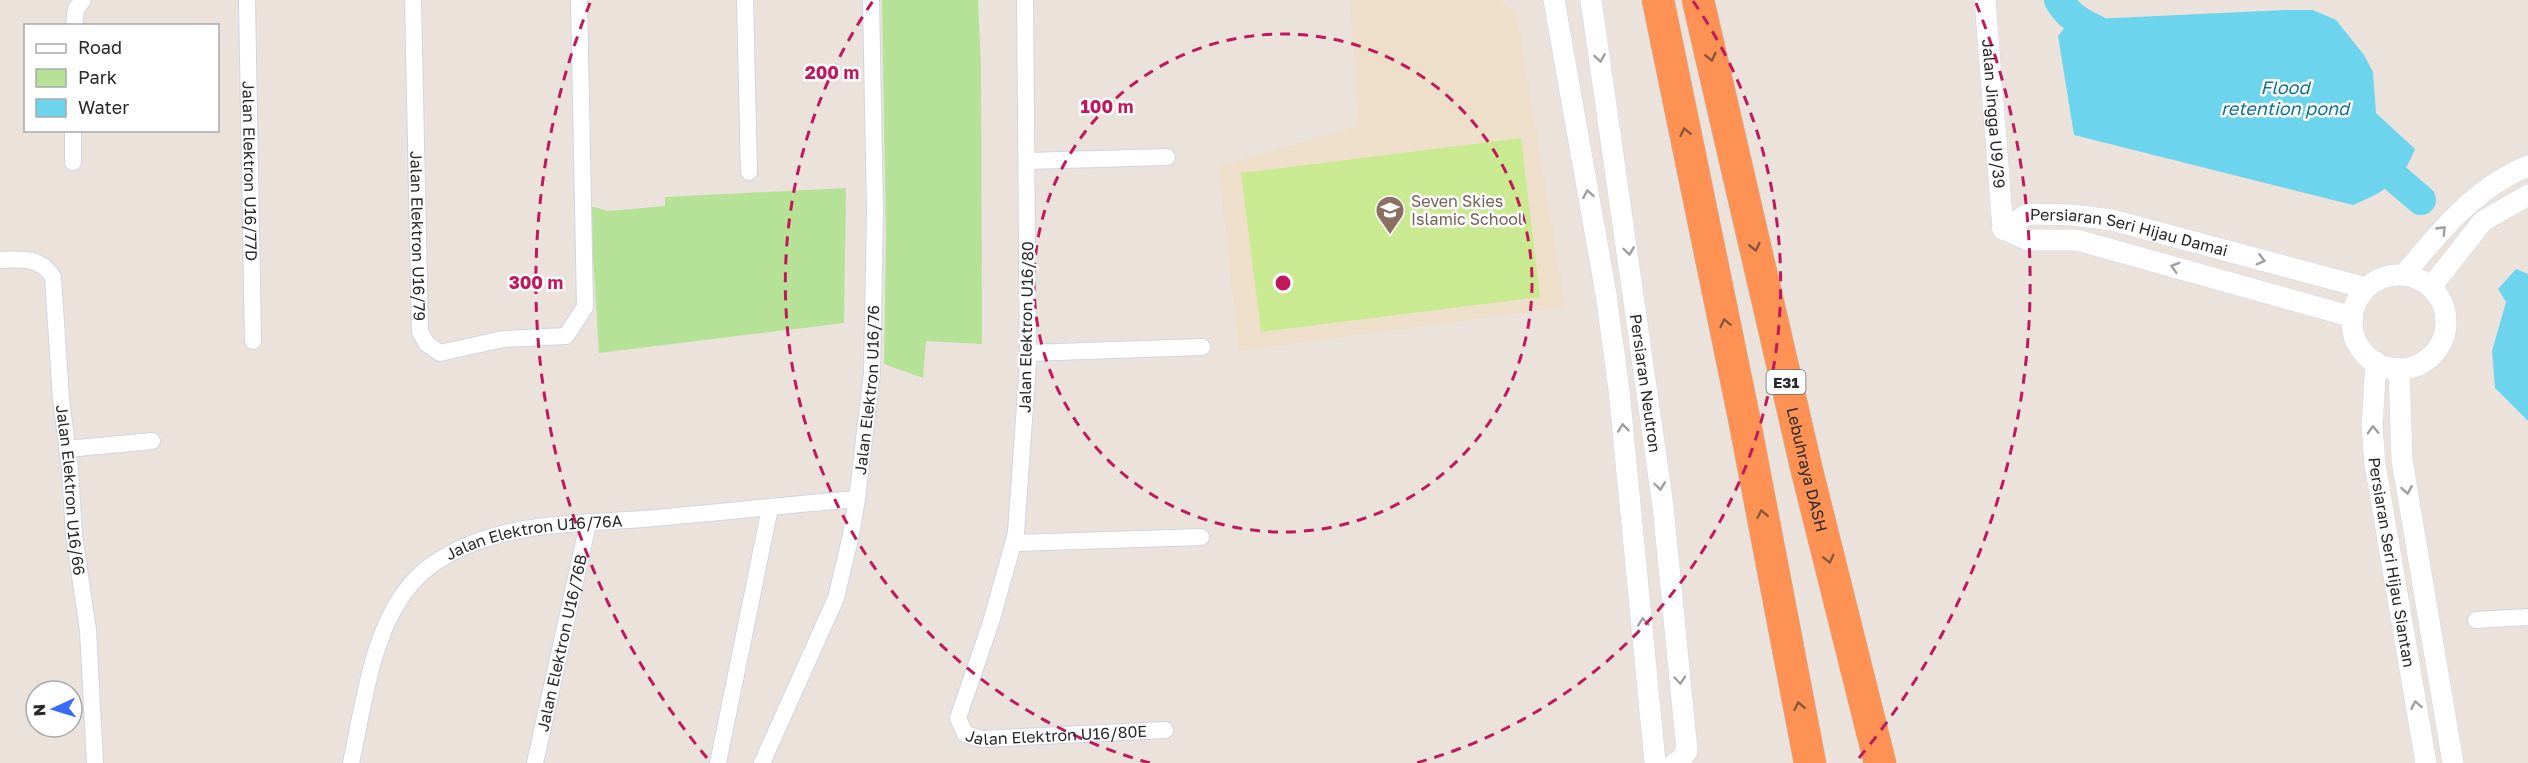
<svg xmlns="http://www.w3.org/2000/svg" width="2528" height="763" font-family="'Golos Text',sans-serif">
<style>
.education{fill:#eddfca}
.green{fill:#b5e297}
.pitch{fill:#caea92}
.water{fill:#6dd4ee}
.lines{fill:none;stroke-linecap:round;stroke-linejoin:round}
.river{stroke:#6dd4ee;stroke-width:30}
.minor-casing{stroke:#d0d5e2;stroke-width:18}
.tertiary-casing{stroke:#d0d5e2;stroke-width:22}
.motorway-casing{stroke:#c3c3c3;stroke-width:33}
.minor{stroke:#fff;stroke-width:16}
.tertiary{stroke:#fff;stroke-width:21}
.motorway{stroke:#fe9254;stroke-width:32}
.oneway{stroke:#89583c}
.oneway2{stroke:#9f9f9f}
.ring{fill:none;stroke:#c2185b;stroke-width:3;stroke-dasharray:10 8}
.labels{text-anchor:middle;dominant-baseline:central;stroke-width:5;stroke-linejoin:round;paint-order:stroke}
.shield{fill:#fff;stroke:#696969;stroke-width:1.5}
.shield-label{font-size:15px;font-weight:bold;fill:#292929}
.street-label{font-size:16px;fill:#292929;stroke:#fff}
.education-label{font-size:16px;fill:#785e54;stroke:#fff;text-anchor:start}
.water-label{font-size:18px;font-style:italic;fill:#0d7299;stroke:#fff}
.centre{fill:#c2185b;stroke:#fff;stroke-width:3}
.ring-label{font-size:18px;text-anchor:middle;font-weight:bold;fill:#c2185b;stroke:#fff;stroke-width:5;stroke-linejoin:round;paint-order:stroke}
</style>
<rect width="100%" height="100%" fill="#ebe3db"/>
<path class="education" d="M1350,0H1499L1517,13L1566,307L1239,351L1218,166L1358,126Z"/>
<g class="green">
<path d="M882,0H978L981,64L982,344L926,341L923,378L884,364L886,236Z"/>
<path d="M846,188L844,323L599,353L590,206L608,211L665,206V197Z"/>
</g>
<path class="pitch" d="M1521,138L1540,297L1261,332L1241,173Z"/>
<g class="water">
<path d="M2285,10H2313L2336,20L2364,55L2373,72L2376,113L2415,149C2402,183 2385,191 2353,205L2074,135L2058,36L2071,20Z"/>
<path d="M2516,269L2528,274V421L2495,388L2492,351L2506,302L2498,289Z"/>
</g>
<g class="lines">
<g class="river">
<path d="M2059,0C2071,22 2092,27 2112,38"/>
<path d="M2366,153L2421,200"/>
</g>
<g class="minor-casing">
<g id="minor">
<path id="s1" d="M247,0L253,341"/>
<path id="s2" d="M413,0L420,332L427,344L440,353L503,339L566,336L585,307L579,0"/>
<path d="M745,0L749,172"/>
<path id="s3" d="M1025,0L1028,363L1016,533L991,622L958,718L965,734L982,739L1165,730"/>
<path d="M74,26L76,9L83,0"/>
<path d="M1027,161L1167,157"/>
<path d="M73,162V130"/>
<path id="s4" d="M0,260C21,259 41,257 53,277L61,399L70,469L74,535L88,630L95,763"/>
<path d="M1028,353L1202,347"/>
<path d="M67,449L152,441"/>
<path d="M1013,543L1201,537"/>
<path d="M2476,620L2528,617"/>
<path id="s5" d="M351,763C364,705 371,630 412,583C439,552 485,536 525,529C563,522 605,522 643,519C714,513 785,505 857,499"/>
<path id="s6" d="M535,763L588,524"/>
<path d="M718,763L770,508"/>
<path id="s7" d="M762,763L836,598L851,535L857,499L872,373L875,212L871,0"/>
</g>
</g>
<g class="tertiary-casing">
<g id="tertiary">
<path d="M1554,0L1606,294L1619,390L1655,762L1657,763"/>
<path id="s8" d="M1591,0L1663,506L1687,751L1680,761L1675,763"/>
<path id="s9" d="M1985,0L2003,229"/>
<path id="s10" d="M2003,229L2028,214L2072,215L2112,220L2366,288"/>
<path d="M2003,229L2028,240H2077L2353,317"/>
<path d="M2404,275C2439,232 2476,187 2528,166"/>
<circle cx="2399" cy="322" r="47"/>
<path d="M2431,287L2483,221L2528,195"/>
<path id="s11" d="M2376,362L2372,426L2375,464L2426,763"/>
<path d="M2399,369L2402,460L2453,763"/>
</g>
</g>
<g class="motorway-casing">
<g id="motorway">
<path d="M1658,0L1744,418L1810,763"/>
<path id="s12" d="M1698,0L1807,471L1880,763"/>
</g>
</g>
<use href="#minor" class="minor"/>
<use href="#tertiary" class="tertiary"/>
<use href="#motorway" class="motorway"/>
</g>
<defs><path id="oneway-chevron" d="M-2-3.5L2.5 0L-2 3.5" fill="none" stroke-width="1.6" stroke-linecap="round" stroke-linejoin="round" transform="scale(1.5)"/></defs>
<g class="oneway">
<use href="#oneway-chevron" transform="translate(1711 57) rotate(77)"/>
<use href="#oneway-chevron" transform="translate(1685 132) rotate(-102)"/>
<use href="#oneway-chevron" transform="translate(1755 247) rotate(77)"/>
<use href="#oneway-chevron" transform="translate(1725 323) rotate(-102)"/>
<use href="#oneway-chevron" transform="translate(1762 514) rotate(-101)"/>
<use href="#oneway-chevron" transform="translate(1829 559) rotate(76)"/>
<use href="#oneway-chevron" transform="translate(1799 706) rotate(-101)"/>
</g>
<g class="oneway2">
<use href="#oneway-chevron" transform="translate(1600 58) rotate(81)"/>
<use href="#oneway-chevron" transform="translate(1588 194) rotate(-100)"/>
<use href="#oneway-chevron" transform="translate(2442 230) rotate(-46)"/>
<use href="#oneway-chevron" transform="translate(1629 251) rotate(82)"/>
<use href="#oneway-chevron" transform="translate(2261 260) rotate(15)"/>
<use href="#oneway-chevron" transform="translate(2175 267) rotate(-164)"/>
<use href="#oneway-chevron" transform="translate(1623 428) rotate(-96)"/>
<use href="#oneway-chevron" transform="translate(2373 430) rotate(-92)"/>
<use href="#oneway-chevron" transform="translate(1660 486) rotate(82)"/>
<use href="#oneway-chevron" transform="translate(2407 490) rotate(80)"/>
<use href="#oneway-chevron" transform="translate(1643 622) rotate(-96)"/>
<use href="#oneway-chevron" transform="translate(1680 680) rotate(85)"/>
<use href="#oneway-chevron" transform="translate(2416 705) rotate(-100)"/>
</g>
<g class="ring">
<circle cx="1283" cy="283" r="249"/>
<path d="M1150 763A498 498 0 0 1 873 1M1693 1A498 498 0 0 1 1416 763"/>
<path d="M707 758A747 747 0 0 1 590 3M1976 3A747 747 0 0 1 1859 758"/>
</g>
<defs>
<g id="school-pin" transform="scale(1.5)"><path d="M0 17L-7.5 6A9.5 9.5 0 1 1 7.5 6Z" fill="#8d6e63" stroke="#fff"/><path d="M0-5L7-2L0 1L-7-2ZM-4 1L0 2.5L4 1V4Q0 6-4 4Z" fill="#fff"/></g>
</defs>
<g fill-rule="evenodd">
<use href="#school-pin" x="1390" y="210"/>
</g>
<g class="labels">
<rect class="shield" x="1766.5" y="370" width="39" height="24" rx="4.5"/>
<g class="shield-label">
<text x="1786" y="382">E31</text>
</g>
<g class="street-label">
<text stroke="none"><textPath href="#s9" startOffset="114">Jalan Jingga U9/39</textPath></text>
<text stroke="none"><textPath href="#s1" startOffset="171">Jalan Elektron U16/77D</textPath></text>
<text stroke="none"><textPath href="#s10" startOffset="132">Persiaran Seri Hijau Damai</textPath></text>
<text stroke="none"><textPath href="#s2" startOffset="236">Jalan Elektron U16/79</textPath></text>
<text transform="translate(1026 327) rotate(-89)">Jalan Elektron U16/80</text>
<text stroke="none"><textPath href="#s8" startOffset="387">Persiaran Neutron</textPath></text>
<text stroke="none"><textPath href="#s7" startOffset="392">Jalan Elektron U16/76</textPath></text>
<text stroke="none"><textPath href="#s12" startOffset="482">Lebuhraya DASH</textPath></text>
<text stroke="none"><textPath href="#s4" startOffset="273">Jalan Elektron U16/66</textPath></text>
<text stroke="none"><textPath href="#s5" startOffset="327">Jalan Elektron U16/76A</textPath></text>
<text stroke="none"><textPath href="#s11" startOffset="202">Persiaran Seri Hijau Siantan</textPath></text>
<text stroke="none"><textPath href="#s6" startOffset="123">Jalan Elektron U16/76B</textPath></text>
<text stroke="none"><textPath href="#s3" startOffset="837">Jalan Elektron U16/80E</textPath></text>
</g>
<g class="education-label">
<text x="1411" y="201">Seven Skies<tspan x="1411" dy="18">Islamic School</tspan></text>
</g>
<g class="water-label">
<text x="2285" y="87">Flood<tspan x="2285" dy="21">retention pond</tspan></text>
</g>
</g>
<circle cx="1283" cy="283" r="9" class="centre"/>
<g class="ring-label">
<text x="832" y="79">200 m</text>
<text x="1107" y="113">100 m</text>
<text x="536" y="289">300 m</text>
</g>
<rect x="24" y="24" width="195" height="108" fill="#ffffff" stroke="#a9a9a9" stroke-width="1.5"/>
<rect x="36" y="44" width="30" height="9" fill="#ffffff" stroke="#a9a9a9" stroke-width="1.5"/>
<text x="78" y="54" font-size="18" fill="#292929">Road</text>
<rect x="36" y="69" width="30" height="18" fill="#b5e297" stroke="#a9a9a9" stroke-width="1.5"/>
<text x="78" y="84" font-size="18" fill="#292929">Park</text>
<rect x="36" y="99" width="30" height="18" fill="#6dd4ee" stroke="#a9a9a9" stroke-width="1.5"/>
<text x="78" y="114" font-size="18" fill="#292929">Water</text>
<g transform="translate(54 709) rotate(266)"><circle r="28" fill="#ffffff" stroke="#a9a9a9" stroke-width="1.5"/>
<path d="M0-4.5L10 22L0 15L-10 22Z" fill="#3a6af9"/>
<text y="-9" font-size="16" font-weight="bold" text-anchor="middle" fill="#292929">N</text>
</g>
</svg>
